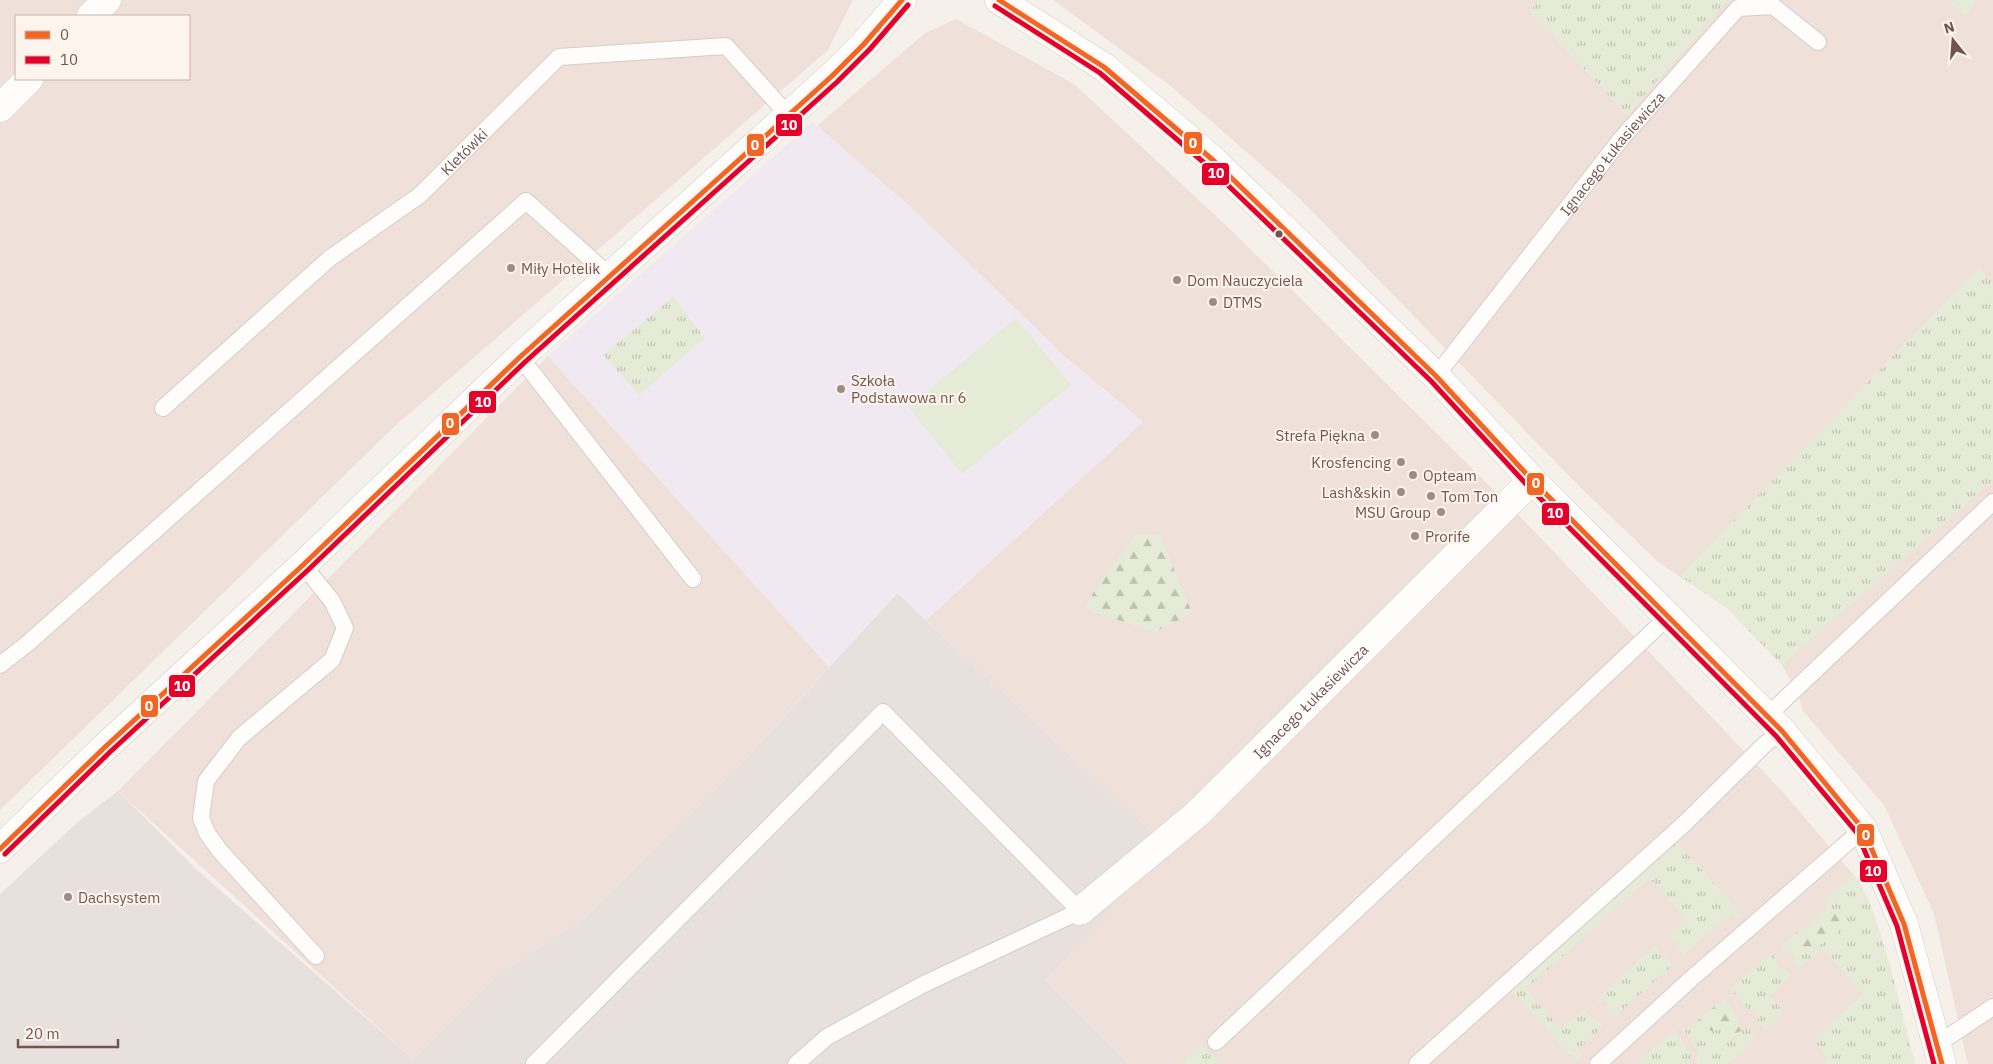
<svg xmlns="http://www.w3.org/2000/svg" width="1993" height="1064" font-family="'IBM Plex Sans',sans-serif">
<style>
.residential{fill:#efe1d9;fill-rule:evenodd}
.industrial{fill:#e8e0dc}
.education{fill:#f0e9f2}
.grass{fill:url(#grass-tufts)}
.forest{fill:url(#forest-firs)}
.garden{fill:#e6ebd7}
.lines{fill:none;stroke-linecap:round;stroke-linejoin:round}
.lane-casing{stroke:#d5ccc8;stroke-width:18}
.street-casing{stroke:#d5ccc8;stroke-width:29}
.secondary-casing{stroke:#d5cbc8;stroke-width:29}
.lane{stroke:#fefdfc;stroke-width:16}
.street{stroke:#fefdfc;stroke-width:28}
.secondary{stroke:#fefdfc;stroke-width:28}
.bus-1-casing{stroke:#fdf4ed;stroke-width:9}
.bus-2-casing{stroke:#fdf4ed;stroke-width:9}
.bus-1{stroke:#f26522;stroke-width:5}
.bus-2{stroke:#e4002b;stroke-width:5}
.bus-dot{fill:#72544d;stroke:#fdf4ed;stroke-width:2}
.poi-dot{fill:#a08b84;stroke:#fdf4ed;stroke-width:2}
.labels{text-anchor:middle;dominant-baseline:central;stroke-width:4;stroke-linejoin:round;paint-order:stroke}
.street-label{font-size:15px;fill:#72544d;stroke:#fdf4ed}
.poi-label{font-size:15px;fill:#72544d;stroke:#fdf4ed;text-anchor:start}
.line-badge{stroke:#fdf4ed;stroke-width:2}
.badge-label{font-size:14px;text-anchor:middle;font-weight:bold;fill:#fff}
</style>
<defs>
<pattern id="grass-tufts" width="24" height="20" patternUnits="userSpaceOnUse" patternTransform="scale(1.25)"><rect width="24" height="20" fill="#e6ebd7"/><path d="M3 7l-1-3M5 7V3M7 7l1-3M15 17l-1-3M17 17v-4M19 17l1-3" fill="none" stroke="#bfc1b1"/></pattern>
<pattern id="forest-firs" width="22" height="20" patternUnits="userSpaceOnUse" patternTransform="scale(1.25)"><rect width="22" height="20" fill="#e6ebd7"/><path d="M5 1l3.5 6h-7zM16 11l3.5 6h-7z" fill="#bfc1b1"/></pattern>
</defs>
<rect width="100%" height="100%" fill="#f6f0eb"/>
<g class="residential">
<path d="M0,0H853L828,50L395,426L0,810ZM16,16H189V79H16Z"/>
<path d="M1053,0H1539L1530,11L1627,115L1727,0H1948L1965,15L1978,0H1993V1064H1968L1934,914L1884,805L1803,711L1799,697L1782,665L1727,608L1658,562L1577,484L1298,197L1172,87Z"/>
<path d="M956,19L1074,84L1232,231L1509,505L1781,790L1858,880L1867,898L1878,926L1889,964L1915,1064H1130L1046,980L1168,847L926,620L1143,422L1064,356L916,212L817,126L925,33Z"/>
<path d="M548,356L829,667L740,765L581,921L498,974L413,1059L118,791Z"/>
</g>
<path class="industrial" d="M897,593L1168,847L1046,980L1130,1064H0V894L79,821L118,791L197,870L413,1059L498,974L581,921L740,765Z"/>
<path class="education" d="M813,122L916,212L1064,356L1143,422L926,620L898,593L829,667L548,356Z"/>
<g class="grass">
<path d="M1539,0H1727L1627,115L1530,11Z"/>
<path d="M1979,267L1993,283V480L1782,665L1727,608L1680,576Z"/>
<path d="M673,297L705,338L639,395L603,355Z"/>
<path d="M1674,839L1742,915L1737,919L1731,913L1683,955L1678,948L1680,945L1675,939L1672,940L1667,935L1686,919L1650,878L1526,989L1561,1029L1587,1007L1589,1009L1586,1013L1591,1019L1594,1017L1604,1026L1578,1049L1583,1055L1576,1062L1509,989Z"/>
<path d="M1853,875C1870,894 1877,924 1885,948C1896,987 1905,1025 1915,1064H1821L1828,1058L1813,1039L1863,994L1823,949L1799,968L1792,961L1795,958L1788,950L1784,952L1780,947L1784,944L1801,954L1840,919L1828,907L1826,897Z"/>
<path d="M1655,946L1659,950L1657,952L1663,959L1666,957L1673,965L1614,1017L1606,1008L1609,1005L1602,999L1599,1002L1596,999Z"/>
<path d="M1771,953L1777,960L1775,963L1781,970L1784,968L1791,976L1770,995L1782,1010L1780,1011L1783,1014L1765,1030L1757,1021L1760,1018L1752,1009L1750,1011L1730,989Z"/>
<path d="M1699,1019L1711,1031L1725,1027L1736,1033L1747,1027L1757,1039L1728,1064H1697V1050L1685,1031Z"/>
<path d="M1674,1030L1691,1053L1690,1064H1637Z"/>
<path d="M1200,1044L1222,1064H1181Z"/>
</g>
<g class="forest">
<path d="M1136,534L1160,535L1192,613L1155,632L1085,609C1096,583 1119,558 1136,534Z"/>
<path d="M1828,907L1840,919L1839,932L1820,945L1801,954L1784,944Z"/>
<path d="M1724,999L1740,1019L1737,1021L1744,1030L1736,1033L1725,1027L1711,1031L1699,1019Z"/>
</g>
<g class="garden">
<path d="M1948,0H1978L1965,15Z"/>
<path d="M1016,318L1071,385L962,474L908,407Z"/>
</g>
<g class="lines">
<g class="lane-casing">
<g id="lane">
<path d="M520,357L693,579"/>
<path id="s1" d="M1436,376L1621,139L1738,8L1773,6L1818,42"/>
<path id="s2" d="M163,408L330,258L420,195L559,57L726,46L789,116"/>
<path d="M303,565L332,601L345,628L332,660L239,738L206,781L201,818L207,833L220,851L316,956"/>
<path d="M0,665L27,644L526,201L610,276"/>
<path d="M1767,716L1993,502"/>
<path d="M1216,1042L1669,616"/>
<path d="M1936,1045L1993,1007"/>
<path d="M534,1064L883,712L1080,911L922,985L827,1037L796,1064"/>
<path d="M1417,1064L1684,824L1765,744L1782,731"/>
<path d="M1598,1064L1692,978L1863,829"/>
</g>
</g>
<g class="street-casing">
<g id="street">
<path d="M91,16L107,0"/>
<path d="M0,108L29,79"/>
<path id="s3" d="M1080,911L1197,814L1532,480"/>
</g>
</g>
<g class="secondary-casing">
<g id="secondary">
<path d="M999,0L1104,67L1214,161L1436,376L1532,480L1782,731L1863,829L1904,924L1942,1064"/>
<path d="M0,849L105,747L303,565L520,357L832,76L864,44L902,0"/>
</g>
</g>
<use href="#lane" class="lane"/>
<use href="#street" class="street"/>
<use href="#secondary" class="secondary"/>
<g class="bus-1-casing">
<g id="bus-1">
<path d="M999,0L1104,67L1214,161L1436,376L1532,480L1782,731L1863,829L1904,924L1942,1064"/>
<path d="M0,849L105,747L303,565L520,357L832,76L864,44L902,0"/>
</g>
</g>
<g class="bus-2-casing">
<g id="bus-2">
<path d="M995,6L1100,73L1209,167L1431,381L1527,485L1776,736L1857,833L1897,926L1934,1064"/>
<path d="M5,854L110,752L308,570L525,362L837,82L870,49L908,5"/>
</g>
</g>
<use href="#bus-1" class="bus-1"/>
<use href="#bus-2" class="bus-2"/>
</g>
<circle class="bus-dot" cx="1279" cy="234" r="4.5"/>
<g class="poi-dot">
<circle cx="511" cy="268" r="5"/>
<circle cx="1177" cy="280" r="5"/>
<circle cx="1213" cy="302" r="5"/>
<circle cx="841" cy="389" r="5"/>
<circle cx="1375" cy="435" r="5"/>
<circle cx="1401" cy="462" r="5"/>
<circle cx="1413" cy="475" r="5"/>
<circle cx="1401" cy="492" r="5"/>
<circle cx="1431" cy="496" r="5"/>
<circle cx="1441" cy="512" r="5"/>
<circle cx="1415" cy="536" r="5"/>
<circle cx="68" cy="897" r="5"/>
</g>
<g class="labels">
<g class="street-label">
<text stroke="none"><textPath href="#s2" startOffset="396">Kletówki</textPath></text>
<text stroke="none"><textPath href="#s1" startOffset="284">Ignacego Łukasiewicza</textPath></text>
<text stroke="none"><textPath href="#s3" startOffset="312">Ignacego Łukasiewicza</textPath></text>
</g>
<g class="poi-label">
<text x="521" y="268">Miły Hotelik</text>
<text x="1187" y="280">Dom Nauczyciela</text>
<text x="1223" y="302">DTMS</text>
<text x="851" y="380">Szkoła<tspan x="851" dy="17">Podstawowa nr 6</tspan></text>
<text x="1365" y="435" text-anchor="end">Strefa Piękna</text>
<text x="1391" y="462" text-anchor="end">Krosfencing</text>
<text x="1423" y="475">Opteam</text>
<text x="1391" y="492" text-anchor="end">Lash&amp;skin</text>
<text x="1441" y="496">Tom Ton</text>
<text x="1431" y="512" text-anchor="end">MSU Group</text>
<text x="1425" y="536">Prorife</text>
<text x="78" y="897">Dachsystem</text>
</g>
</g>
<g class="line-badge">
<rect x="775" y="113" width="28" height="24" rx="5" fill="#e4002b"/>
<rect x="1183" y="131" width="20" height="24" rx="5" fill="#f26522"/>
<rect x="746" y="133" width="19" height="24" rx="5" fill="#f26522"/>
<rect x="1201" y="162" width="29" height="24" rx="5" fill="#e4002b"/>
<rect x="468" y="390" width="29" height="24" rx="5" fill="#e4002b"/>
<rect x="441" y="412" width="19" height="24" rx="5" fill="#f26522"/>
<rect x="1526" y="472" width="19" height="24" rx="5" fill="#f26522"/>
<rect x="1541" y="502" width="29" height="24" rx="5" fill="#e4002b"/>
<rect x="168" y="674" width="28" height="24" rx="5" fill="#e4002b"/>
<rect x="140" y="694" width="19" height="24" rx="5" fill="#f26522"/>
<rect x="1856" y="823" width="19" height="24" rx="5" fill="#f26522"/>
<rect x="1859" y="859" width="29" height="24" rx="5" fill="#e4002b"/>
</g>
<g class="badge-label">
<text x="789" y="130">10</text>
<text x="1193" y="148">0</text>
<text x="755" y="150">0</text>
<text x="1216" y="178">10</text>
<text x="483" y="407">10</text>
<text x="450" y="428">0</text>
<text x="1536" y="488">0</text>
<text x="1555" y="518">10</text>
<text x="182" y="691">10</text>
<text x="149" y="711">0</text>
<text x="1866" y="840">0</text>
<text x="1873" y="876">10</text>
</g>
<rect x="15" y="15" width="175" height="65" fill="#fdf4ed" stroke="#c5b4ad"/>
<rect x="25" y="31" width="25" height="8" fill="#f26522" stroke="#c5b4ad"/>
<text x="60" y="40" font-size="15" fill="#72544d">0</text>
<rect x="25" y="56" width="25" height="8" fill="#e4002b" stroke="#c5b4ad"/>
<text x="60" y="65" font-size="15" fill="#72544d">10</text>
<g transform="translate(1953 40) rotate(343)" stroke="#fdf4ed" stroke-width="4" paint-order="stroke">
<path d="M0-4L9 19L0 12L-9 19Z" fill="#72544d"/>
<text y="-8" font-size="14" font-weight="bold" text-anchor="middle" fill="#72544d">N</text>
</g>
<path d="M18 1039v8h100v-8" fill="none" stroke="#72544d" stroke-width="2.5"/>
<text x="25" y="1039" font-size="15" fill="#72544d" stroke="#fdf4ed" stroke-width="4" paint-order="stroke">20 m</text>
</svg>
